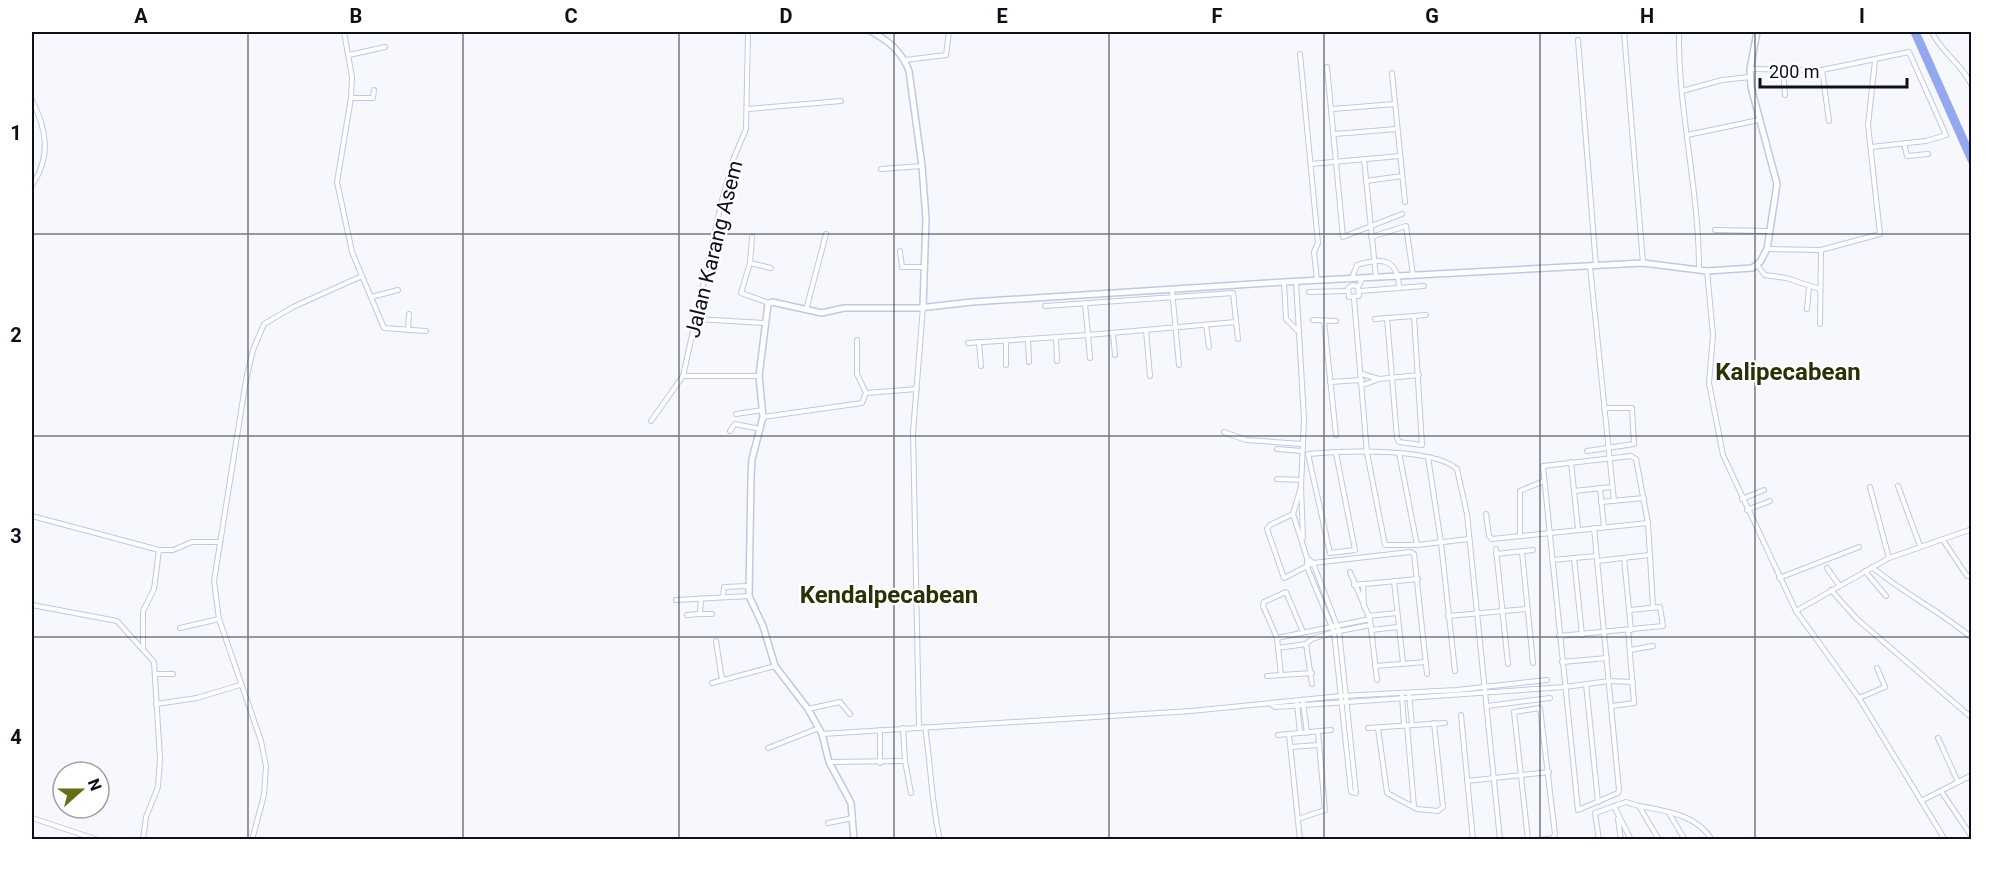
<svg xmlns="http://www.w3.org/2000/svg" width="2003" height="871" font-family="Roboto,sans-serif">
<style>
.lines{fill:none;stroke-linecap:round;stroke-linejoin:round}
.river{stroke:#93a8ef;stroke-width:9}
.street-casing{stroke:#bfc8e6;stroke-width:6}
.secondary-casing{stroke:#bfc8e6;stroke-width:8}
.street{stroke:#fff;stroke-width:4}
.secondary{stroke:#fff;stroke-width:5}
.grid{fill:none;stroke:#0d101a;stroke-width:1.5;stroke-opacity:0.55}
.labels{text-anchor:middle;dominant-baseline:central;stroke-width:4.5;stroke-linejoin:round;paint-order:stroke}
.street-label{font-size:21px;fill:#0d101a;stroke:#fff}
.quarter-label{font-size:24px;font-weight:bold;fill:#2c3007;stroke:#fff}
.neatline{fill:none;stroke:#0d101a;stroke-width:2}
.grid-label{font-size:20px;text-anchor:middle;font-weight:bold;fill:#0d101a}
</style>
<rect width="100%" height="100%" fill="#f6f8fe"/>
<g class="lines">
<path class="river" d="M1915,32L1972,160"/>
<g class="street-casing">
<g id="street">
<path d="M1624,32L1643,263"/>
<path d="M1679,32C1678,111 1699,189 1699,269"/>
<path d="M1932,32C1942,54 1961,62 1972,86"/>
<path d="M1578,40L1596,266"/>
<path d="M1300,54L1318,243L1314,252L1317,280"/>
<path d="M349,55L385,47"/>
<path d="M905,60L946,55L949,32"/>
<path d="M1327,67L1343,237L1402,214"/>
<path d="M1750,69L1822,70L1909,52L1946,135L1926,141L1871,147"/>
<path d="M1783,69L1785,95"/>
<path d="M1822,70L1829,121"/>
<path d="M1392,73L1405,202"/>
<path d="M1682,91L1722,80L1750,77"/>
<path d="M351,98H373L374,90"/>
<path d="M32,100C46,128 52,156 32,185"/>
<path d="M748,109L841,101"/>
<path d="M1332,109L1395,104"/>
<path d="M1335,134L1397,129"/>
<path d="M1687,135L1759,120"/>
<path d="M1904,143L1907,156L1928,154"/>
<path d="M1364,159L1376,277"/>
<path d="M1311,164L1400,156"/>
<path d="M881,169L922,166"/>
<path d="M1366,181L1402,176"/>
<path d="M1715,230L1769,231"/>
<path d="M752,237L750,263L741,293L769,303"/>
<path d="M1371,237L1406,226L1413,275"/>
<path d="M1767,249L1821,250L1820,324"/>
<path d="M1821,250L1880,234L1868,125L1875,61"/>
<path d="M900,251L902,267H925"/>
<path d="M750,263L771,268"/>
<path d="M1757,265L1765,275L1786,278L1820,289"/>
<path d="M1590,266L1614,501"/>
<path d="M1707,271L1713,335L1709,383L1723,455L1796,611L1859,698L1945,840"/>
<path d="M362,276L384,328L426,331"/>
<path d="M1352,278L1357,265C1380,258 1397,257 1399,286"/>
<path d="M1284,282L1286,319L1299,332"/>
<path d="M1296,282L1304,419L1301,487L1303,538"/>
<path d="M1358,287L1353,285L1348,288L1349,297L1359,296L1358,287L1362,279"/>
<path d="M1172,290L1179,365"/>
<path d="M1360,291L1424,286"/>
<path d="M1309,292L1347,291"/>
<path d="M371,297L398,290"/>
<path d="M1354,299L1367,453L1385,545H1417L1469,539"/>
<path d="M1045,306L1233,293L1238,339"/>
<path d="M1807,309L1809,287"/>
<path d="M806,310L826,234"/>
<path d="M1387,318L1397,438L1399,442L1422,445L1414,316"/>
<path d="M696,319L764,323"/>
<path d="M1375,319L1426,315"/>
<path d="M1313,320L1336,321"/>
<path d="M1324,321L1336,435"/>
<path d="M1206,325L1209,347"/>
<path d="M408,330L409,314"/>
<path d="M1146,330L1150,376"/>
<path d="M1113,333L1115,355"/>
<path d="M1056,338L1057,361"/>
<path d="M1028,339L1029,362"/>
<path d="M1006,341V365"/>
<path d="M979,342L981,366"/>
<path d="M968,343L1088,335L1085,304"/>
<path d="M1090,358L1088,335L1236,322"/>
<path d="M1362,374L1379,379L1363,385"/>
<path d="M683,376H759"/>
<path d="M1379,379L1419,375"/>
<path d="M1330,382L1362,380"/>
<path d="M866,393L917,389"/>
<path d="M736,414L763,410"/>
<path d="M763,417L862,403L866,393L857,374V340"/>
<path d="M651,421L683,376L721,204L733,160L746,129L748,32"/>
<path d="M730,431L735,424L760,429"/>
<path d="M1224,432L1246,440L1302,444"/>
<path d="M1277,449L1302,451"/>
<path d="M1587,451L1634,444L1632,408H1604"/>
<path d="M1336,453L1355,550L1330,553L1308,454C1341,451 1433,447 1457,469L1467,514L1500,840"/>
<path d="M1399,453L1417,545"/>
<path d="M1428,457L1441,543L1455,671"/>
<path d="M1571,462L1578,529"/>
<path d="M1277,479L1301,480"/>
<path d="M1898,486L1920,546"/>
<path d="M1301,487L1293,514L1307,558V567L1334,632L1351,792L1356,793L1339,631L1313,563L1307,558"/>
<path d="M1870,487L1889,558"/>
<path d="M1600,488L1604,527"/>
<path d="M1574,491L1612,487"/>
<path d="M1742,499L1764,490"/>
<path d="M1601,502L1644,498"/>
<path d="M1747,510L1770,501"/>
<path d="M1293,514L1270,525L1267,529L1284,578L1313,563L1410,552L1414,554L1427,674"/>
<path d="M1486,514L1489,536L1492,539L1648,523"/>
<path d="M32,516L159,550H173L192,542H220"/>
<path d="M1594,528L1619,790L1618,793L1578,810L1543,466L1631,456L1636,459L1648,523L1653,607"/>
<path d="M1520,535V491L1544,481"/>
<path d="M1943,540L1967,576H1972"/>
<path d="M1496,549L1508,664"/>
<path d="M1522,552L1533,663"/>
<path d="M1496,554L1533,550"/>
<path d="M1574,558L1582,635"/>
<path d="M1624,558L1631,630"/>
<path d="M1552,560L1596,556"/>
<path d="M1597,561L1649,555"/>
<path d="M1872,567C1903,593 1940,611 1972,638"/>
<path d="M1827,568L1839,585"/>
<path d="M1865,571L1886,596"/>
<path d="M1350,572L1370,619L1377,680"/>
<path d="M1779,578L1859,547"/>
<path d="M1394,581L1403,663"/>
<path d="M1363,584L1364,607"/>
<path d="M1354,585L1418,579"/>
<path d="M1831,590L1857,619L1972,718"/>
<path d="M723,597L724,587L749,586"/>
<path d="M676,600L749,596"/>
<path d="M32,605L117,621L154,662L160,759L158,787L146,817L143,840"/>
<path d="M1796,611L1889,558L1972,529"/>
<path d="M700,614H712"/>
<path d="M687,615L700,614L701,598"/>
<path d="M1368,616L1397,613"/>
<path d="M1448,616L1527,609"/>
<path d="M180,628L219,619"/>
<path d="M1371,630L1398,627"/>
<path d="M1559,636L1663,626L1660,607L1630,610"/>
<path d="M1277,638L1370,619"/>
<path d="M716,641L722,680"/>
<path d="M1306,644L1312,684"/>
<path d="M143,648V611L154,589L159,550"/>
<path d="M1278,648L1306,644L1312,639L1334,632L1371,625"/>
<path d="M1630,650L1653,646"/>
<path d="M1562,662L1607,658"/>
<path d="M1375,666L1426,662"/>
<path d="M155,674H173"/>
<path d="M1281,675L1277,638L1263,606L1264,602L1286,592L1303,632"/>
<path d="M1267,676L1312,673"/>
<path d="M712,683L775,666"/>
<path d="M1586,684L1598,802"/>
<path d="M1409,694L1412,725"/>
<path d="M1402,696L1404,725"/>
<path d="M1859,698L1885,687L1877,668"/>
<path d="M1303,703L1307,733"/>
<path d="M156,704L197,698L240,685"/>
<path d="M1271,704L1275,707L1565,687L1609,681L1633,682"/>
<path d="M1297,704L1300,733"/>
<path d="M1487,706L1550,698"/>
<path d="M1612,706L1634,703L1628,630"/>
<path d="M808,709L840,702L850,714"/>
<path d="M1461,715L1473,840"/>
<path d="M1407,725L1414,807"/>
<path d="M919,727L913,432L923,307"/>
<path d="M925,727C931,765 931,802 940,840"/>
<path d="M903,728L905,761L911,793"/>
<path d="M1368,728L1445,723"/>
<path d="M1378,728L1387,793L1417,809L1438,811L1443,807L1434,723"/>
<path d="M880,730V763"/>
<path d="M822,734L1191,711L1341,696L1457,690L1547,680"/>
<path d="M1289,734L1300,840"/>
<path d="M1278,735L1331,730"/>
<path d="M1938,738L1958,782"/>
<path d="M1291,747L1318,745"/>
<path d="M768,748L819,728"/>
<path d="M829,762L905,761"/>
<path d="M1467,781L1549,772"/>
<path d="M1941,791L1972,837"/>
<path d="M1921,801L1972,775"/>
<path d="M1614,806L1631,840"/>
<path d="M1640,806C1667,811 1697,815 1712,840"/>
<path d="M1669,813L1685,840"/>
<path d="M32,818L98,840"/>
<path d="M1298,819L1325,810L1318,732"/>
<path d="M1618,819L1621,840"/>
<path d="M828,823L853,818"/>
<path d="M252,840L264,795L266,766L261,741L219,619L214,581L246,380L253,350L264,324L293,307L362,276L352,252L337,182L351,98L352,77L344,32"/>
<path d="M1528,840L1514,712L1540,708L1555,834L1553,838L1540,840"/>
<path d="M1599,840L1595,813L1626,802L1639,806L1659,840"/>
</g>
</g>
<g class="secondary-casing">
<g id="secondary">
<path d="M872,32C889,41 902,52 909,71L922,166L926,219L923,307"/>
<path d="M854,840L851,803L829,762L822,734L808,709L775,666L763,626L749,596L751,477L752,459L763,417L759,376L768,304L772,302L822,313L844,308H919L972,302L1284,282L1643,263L1707,271L1752,268L1760,262L1767,249L1777,184L1751,87L1750,69L1757,32"/>
</g>
</g>
<use href="#street" class="street"/>
<use href="#secondary" class="secondary"/>
</g>
<path class="grid" d="M248,32V840M463,32V840M679,32V840M894,32V840M1109,32V840M1324,32V840M1540,32V840M1755,32V840M32,234H1972M32,436H1972M32,637H1972"/>
<g class="labels">
<g class="street-label">
<text transform="translate(714 249) rotate(-76)">Jalan Karang Asem</text>
</g>
<g class="quarter-label">
<text x="1788" y="372">Kalipecabean</text>
<text x="889" y="595">Kendalpecabean</text>
</g>
</g>
<rect width="2003" height="871" fill="none" stroke="#ffffff" stroke-width="66"/>
<g transform="translate(81 790) rotate(69)"><circle r="28" fill="#ffffff" stroke="#9e9fa3" stroke-width="1.5"/>
<path d="M0-4.5L10 22L0 15L-10 22Z" fill="#656e15"/>
<text y="-9" font-size="16" font-weight="bold" text-anchor="middle" fill="#0d101a">N</text>
</g>
<path d="M1760 78v9h147v-9" fill="none" stroke="#0d101a" stroke-width="3"/>
<text x="1769" y="78" font-size="18" fill="#0d101a" stroke="#ffffff" stroke-width="4.5" paint-order="stroke">200 m</text>
<rect x="33" y="33" width="1937" height="805" class="neatline"/>
<g class="grid-label">
<text x="141" y="23">A</text>
<text x="356" y="23">B</text>
<text x="571" y="23">C</text>
<text x="786" y="23">D</text>
<text x="1002" y="23">E</text>
<text x="1217" y="23">F</text>
<text x="1432" y="23">G</text>
<text x="1647" y="23">H</text>
<text x="1862" y="23">I</text>
<text x="16" y="140">1</text>
<text x="16" y="342">2</text>
<text x="16" y="543">3</text>
<text x="16" y="744">4</text>
</g>
</svg>
